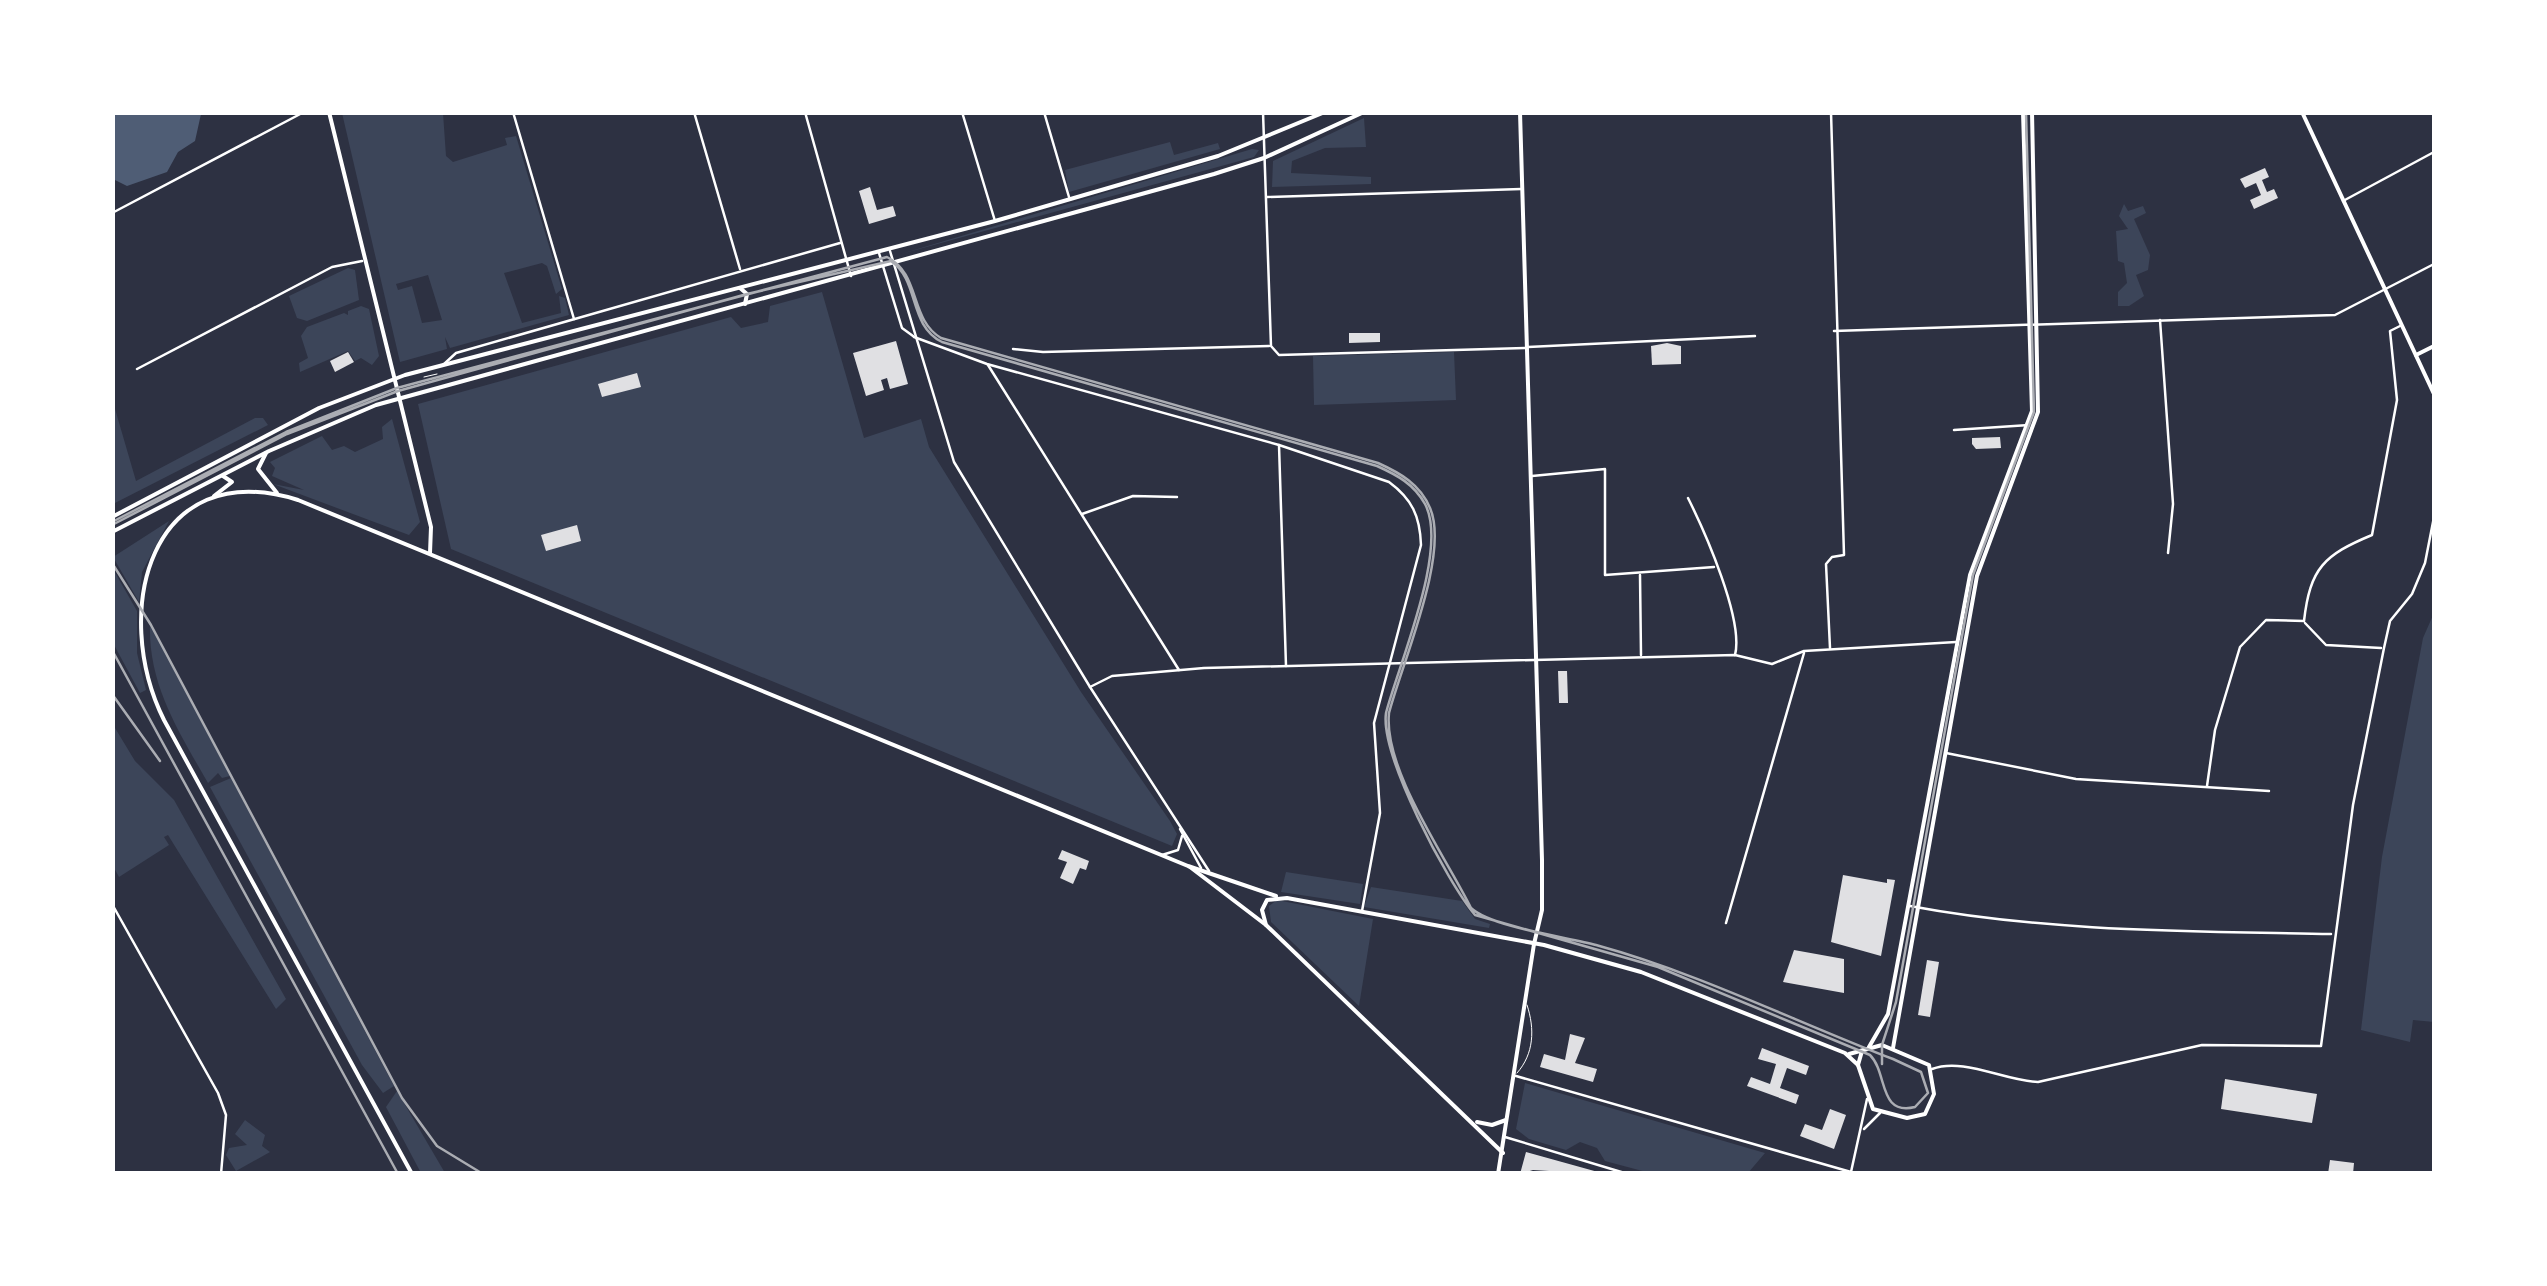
<svg xmlns="http://www.w3.org/2000/svg" width="2547" height="1286" font-family="'Roboto Serif',serif">
<style>
.green{fill:#3c4559;fill-rule:evenodd}
.water{fill:#4f5d75}
.building{fill:#e0e0e3}
.lines{fill:none;stroke-linecap:round;stroke-linejoin:round}
.path{stroke:#fff;stroke-width:1}
.service{stroke:#fff;stroke-width:1}
.minor{stroke:#fff;stroke-width:2.5}
.tertiary{stroke:#fff;stroke-width:2.5}
.secondary{stroke:#fff;stroke-width:4}
.primary{stroke:#fff;stroke-width:4}
.tram{stroke:#abadb3;stroke-width:2.5}
.rail{stroke:#abadb3;stroke-width:2.5}
</style>
<rect width="100%" height="100%" fill="#2d3142"/>
<g class="green">
<path d="M342,113H443L446,156L453,162L507,145L505,138L516,136L562,289L556,294L547,266L542,263L504,273L522,323L561,313L559,296L565,298L569,315L450,348L445,337L447,349L400,362ZM428,275L442,320L422,323L412,286L398,290L396,284Z"/>
<path d="M1364,118L1366,147L1325,148L1292,161L1291,173L1371,177V184L1272,187L1273,161Z"/>
<path d="M1170,142L1174,155L1218,143L1220,149L1069,192L1065,170Z"/>
<path d="M1252,149L1259,150L1254,157L901,254Z"/>
<path d="M2124,204L2128,211L2143,206L2146,213L2134,219L2150,255L2148,270L2136,275L2144,296L2129,306H2118V292L2127,283L2124,263L2118,261L2116,231L2128,229L2119,216Z"/>
<path d="M348,268L355,270L359,300L307,321L297,318L289,296Z"/>
<path d="M822,292L864,438L921,419L929,447L1081,692L1170,821L1177,834L1172,846L451,549L418,404L731,317L741,328L768,322L770,306Z"/>
<path d="M361,306L369,309L379,356L372,365L361,358L355,361L348,351L300,372L299,363L308,358L301,336L307,327L344,313L348,315V311Z"/>
<path d="M1454,352L1456,400L1314,405L1313,356Z"/>
<path d="M113,402L136,481L255,418H263L268,425L113,504Z"/>
<path d="M392,419L420,522L409,535L273,484L304,490L272,476L275,468L270,462L322,436L332,450L344,446L355,452L383,439L382,427Z"/>
<path d="M169,521L142,572L139,602L113,557Z"/>
<path d="M113,569L137,611V653L146,690L140,693L113,643Z"/>
<path d="M2434,613V1022L2413,1020L2410,1042L2361,1030L2382,857L2423,638Z"/>
<path d="M150,624L230,776L222,778L218,773L208,783C179,732 148,685 150,624Z"/>
<path d="M112,723L135,761L174,800L286,999L276,1009L168,835L164,837L169,845L119,877L112,864Z"/>
<path d="M231,778L394,1086L383,1093L362,1065L210,787Z"/>
<path d="M1286,872L1363,884L1360,904L1281,892Z"/>
<path d="M1371,887L1462,901L1475,919L1490,924L1489,928L1364,907Z"/>
<path d="M1277,900L1373,919L1359,1006L1271,922L1269,906Z"/>
<path d="M1525,1083L1765,1153L1748,1173H1650L1605,1161L1597,1148L1580,1142L1566,1150L1529,1139L1516,1129Z"/>
<path d="M397,1091L445,1173H421L386,1107Z"/>
<path d="M245,1120L265,1135L262,1146L270,1152L236,1171L226,1155L229,1148L247,1145L235,1134Z"/>
</g>
<path class="water" d="M112,113L200,112L201,114L195,141L178,152L167,172L127,186L113,179Z"/>
<g class="building">
<path d="M2265,168L2269,177L2262,180L2267,192L2274,189L2278,198L2254,209L2250,200L2261,195L2256,183L2245,188L2240,179Z"/>
<path d="M870,187L877,210L893,206L896,216L869,224L859,191Z"/>
<path d="M1349,333H1380V342L1349,343Z"/>
<path d="M896,341L908,384L890,389L887,378L881,380L884,390L866,396L853,353Z"/>
<path d="M1667,343L1681,346V364L1652,365L1651,346Z"/>
<path d="M348,352L354,362L335,372L330,361Z"/>
<path d="M637,373L641,387L602,397L598,384Z"/>
<path d="M2000,437L2001,448L1976,449L1972,444V438Z"/>
<path d="M577,525L581,541L546,551L541,535Z"/>
<path d="M1558,671H1567L1568,703H1559Z"/>
<path d="M1062,850L1089,861L1086,870L1080,868L1073,884L1060,878L1067,862L1058,859Z"/>
<path d="M1843,875L1887,883V879L1895,880L1881,956L1831,942Z"/>
<path d="M1794,950L1844,959V993L1783,982Z"/>
<path d="M1927,960L1939,962L1930,1017L1918,1015Z"/>
<path d="M1570,1034L1585,1038L1575,1063L1597,1069L1593,1082L1540,1067L1544,1054L1565,1060Z"/>
<path d="M1762,1048L1809,1066L1806,1075L1787,1068L1780,1088L1799,1095L1796,1104L1747,1086L1751,1077L1770,1084L1776,1064L1758,1059Z"/>
<path d="M2225,1079L2317,1094L2312,1123L2221,1109Z"/>
<path d="M1830,1109L1846,1115L1834,1149L1800,1136L1805,1124L1822,1130Z"/>
<path d="M1526,1152L1598,1172V1174L1533,1170L1520,1174Z"/>
<path d="M2330,1160L2354,1163L2353,1174H2328Z"/>
</g>
<g class="lines">
<path class="path" d="M424,377L437,374"/>
<path class="service" d="M1517,1073C1534,1054 1535,1029 1527,1005"/>
<g class="minor">
<path d="M513,112L574,319"/>
<path d="M694,112L740,269"/>
<path d="M962,112L995,221"/>
<path d="M1044,112L1069,197"/>
<path d="M1267,197L1521,189"/>
<path d="M2343,201L2434,152"/>
<path d="M114,212L304,112"/>
<path d="M2160,320L2173,504L2168,553"/>
<path d="M1834,331L2335,315L2434,264"/>
<path d="M914,337L987,364L1279,445L1389,482C1412,499 1420,516 1421,545L1374,723L1380,813L1362,911"/>
<path d="M1528,347L1755,336"/>
<path d="M1013,349L1043,352L1269,346"/>
<path d="M443,365L456,353L840,243"/>
<path d="M988,365L1179,670"/>
<path d="M137,369L332,267L362,261"/>
<path d="M1954,430L2029,425"/>
<path d="M1279,445L1286,666"/>
<path d="M1532,476L1605,469V575L1714,567"/>
<path d="M1688,498C1705,532 1744,620 1735,655"/>
<path d="M1082,514L1133,496L1177,497"/>
<path d="M1640,575L1641,655"/>
<path d="M2305,623L2326,645L2381,648"/>
<path d="M1830,648L1826,564L1832,557L1844,555L1831,112"/>
<path d="M1946,753L2076,779L2269,791"/>
<path d="M2207,786L2215,730L2240,647L2266,620L2304,621C2310,568 2324,555 2372,535L2397,400L2390,331L2400,326"/>
<path d="M1910,906C2048,932 2191,931 2331,934"/>
<path d="M1726,923L1804,653"/>
<path d="M1932,1069C1963,1057 2005,1081 2038,1082L2202,1045L2321,1046L2353,805L2384,648L2390,621L2412,594L2425,563L2434,517"/>
<path d="M1516,1076L1851,1172L1867,1099"/>
<path d="M1864,1129L1880,1113"/>
<path d="M1505,1137L1628,1174"/>
</g>
<g class="tertiary">
<path d="M805,112L851,276"/>
<path d="M1263,112L1271,346L1279,355L1525,348"/>
<path d="M890,251L954,462L1090,687L1209,871"/>
<path d="M879,253L902,328L913,336"/>
<path d="M1090,687L1112,676L1204,668L1735,655L1772,664L1804,651L1956,642"/>
<path d="M1180,829L1201,868"/>
<path d="M1162,855L1178,850L1182,836"/>
<path d="M112,904L218,1093L226,1115L221,1174"/>
</g>
<g class="secondary">
<path d="M329,112L431,527L430,553"/>
<path d="M1520,112L1542,860V910L1534,944"/>
<path d="M2416,355L2434,346"/>
<path d="M266,453L258,469L277,493"/>
<path d="M214,496L232,482L223,476"/>
<path d="M1190,867L1266,925"/>
<path d="M412,1174L164,720C110,612 150,454 298,500L1188,866L1276,896"/>
</g>
<g class="primary">
<path d="M2302,112L2434,394"/>
<path d="M740,288L747,294L745,304"/>
<path d="M112,517L319,408L405,375L995,221L1218,156L1325,112"/>
<path d="M112,532L269,451L376,405L1214,174L1264,158L1364,112"/>
<path d="M1869,1047L1888,1014L1970,575L2032,411L2023,112"/>
<path d="M1893,1048L1977,576L2038,412L2032,112"/>
<path d="M1849,1054L1882,1045L1929,1065L1934,1094L1925,1114L1907,1118L1873,1109L1858,1065L1862,1051"/>
<path d="M1477,1122L1492,1125L1506,1120"/>
<path d="M1503,1153L1266,925L1262,910L1267,900L1287,898L1544,945L1641,972L1845,1053L1858,1065"/>
<path d="M1498,1174L1534,944"/>
</g>
<g class="tram">
<path d="M112,522L286,432L397,388L887,257C921,274 909,319 941,338L1378,463C1400,473 1420,484 1430,508C1450,554 1402,663 1389,713C1383,769 1446,857 1471,908C1491,927 1567,937 1596,945C1698,973 1794,1021 1893,1059L1921,1072L1928,1093L1915,1107C1878,1116 1888,1073 1870,1055L1658,967L1475,915C1447,882 1380,755 1386,713C1399,663 1449,549 1425,504C1414,484 1397,475 1377,466L942,342C908,325 920,281 891,261L747,294L398,391L287,434L112,525"/>
<path d="M1882,1064V1045L1896,1002L1973,575L2034,412L2026,112"/>
</g>
<g class="rail">
<path d="M112,563L151,625L402,1098L437,1146L483,1174"/>
<path d="M112,650L398,1174"/>
<path d="M112,694L160,761"/>
</g>
</g>
<rect width="2547" height="1286" fill="none" stroke="#ffffff" stroke-width="230"/>
</svg>
